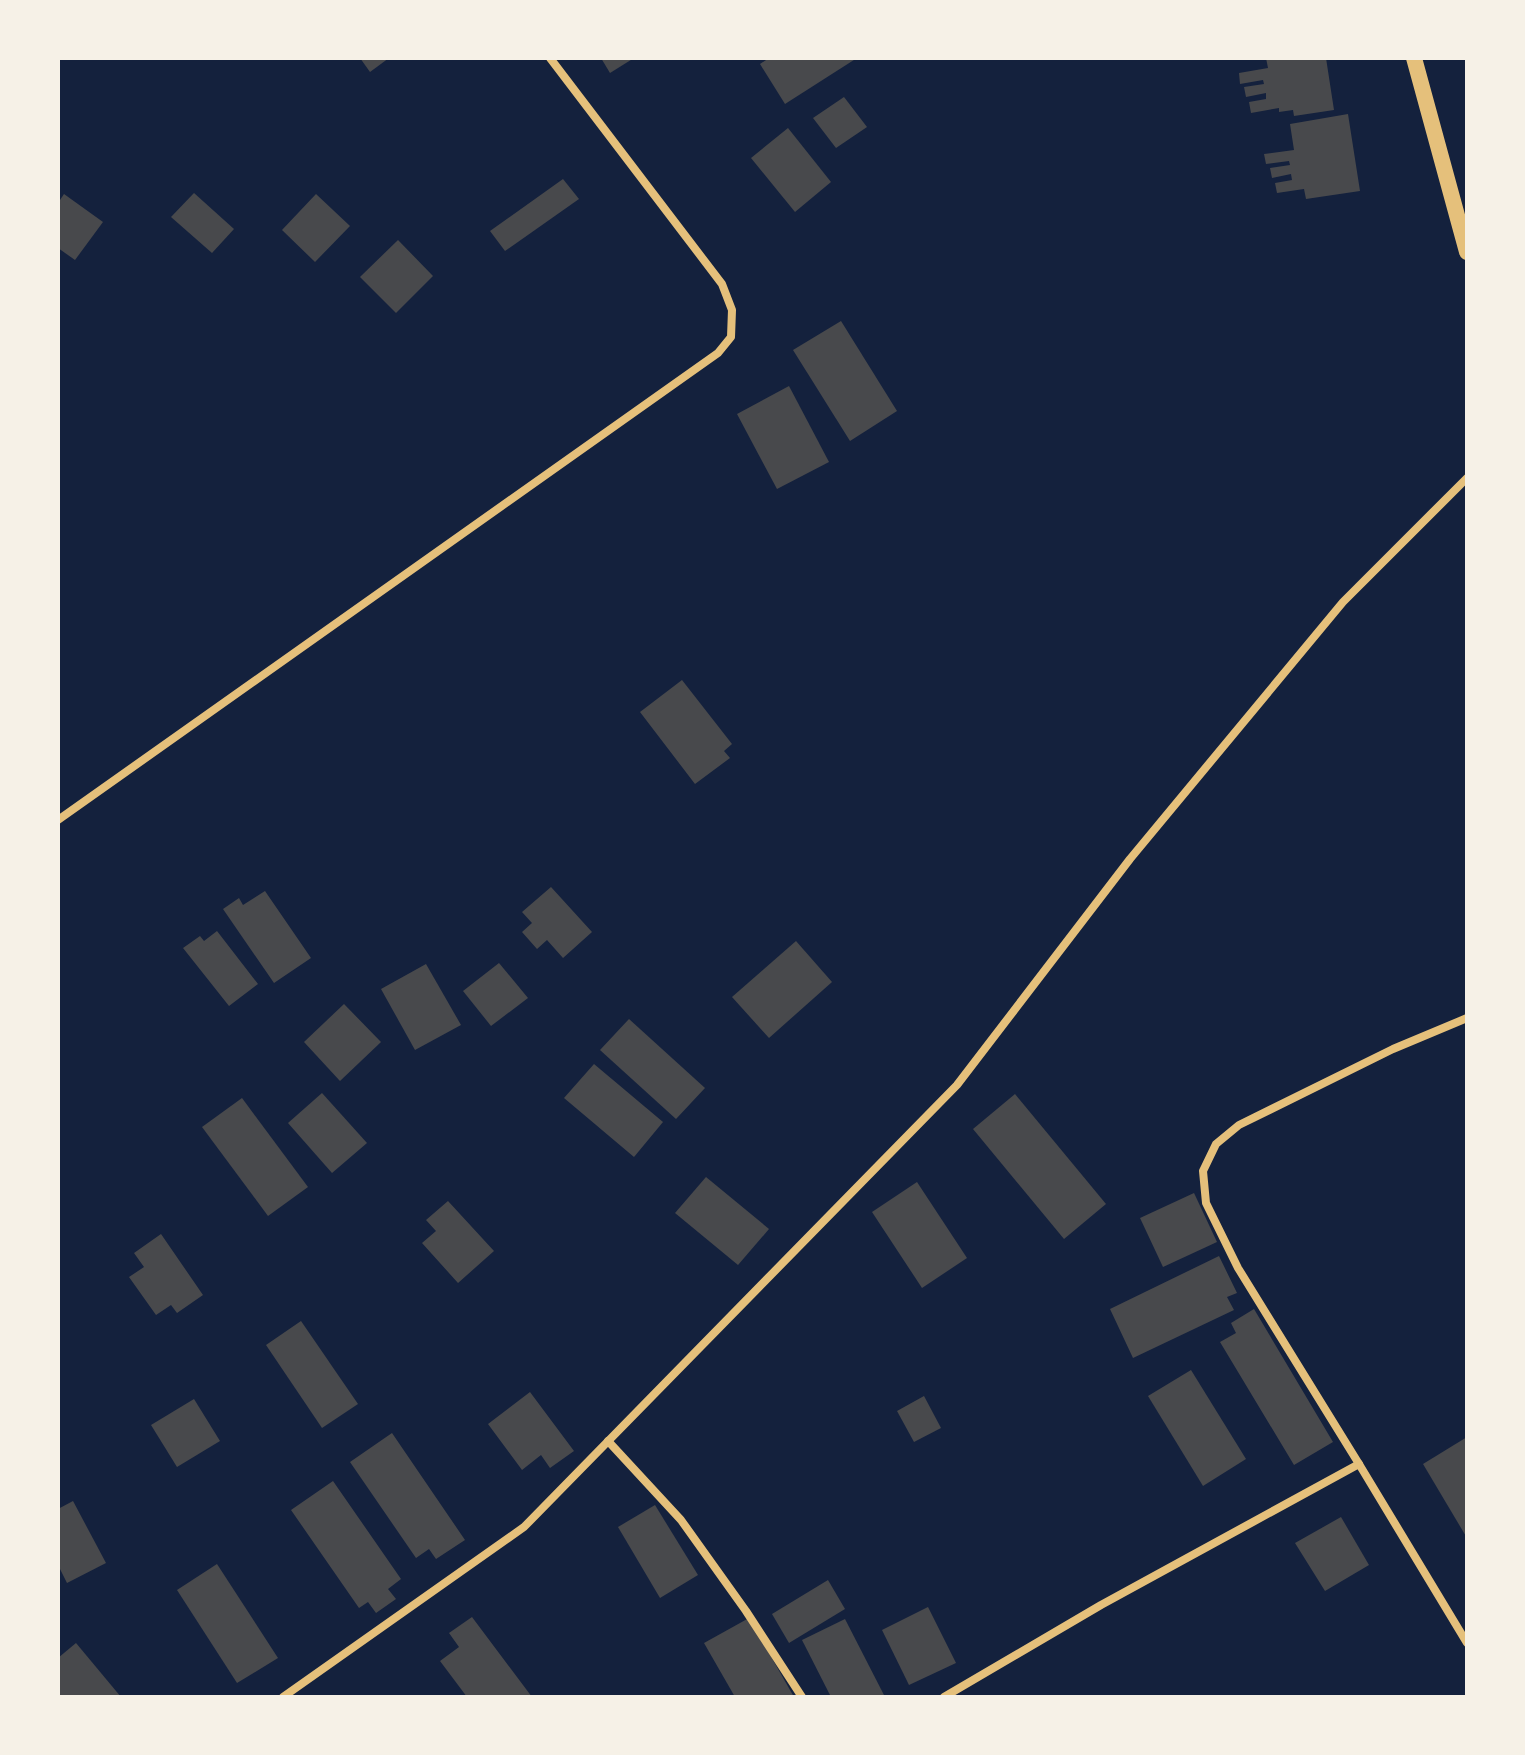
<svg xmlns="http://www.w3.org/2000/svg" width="1525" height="1755" font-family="Overpass,sans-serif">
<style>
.building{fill:#48494c}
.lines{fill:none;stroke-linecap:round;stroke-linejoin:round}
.minor{stroke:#e5c07b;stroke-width:8}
.secondary{stroke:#e5c07b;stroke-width:16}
</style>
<rect width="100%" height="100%" fill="#14213d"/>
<g class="building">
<path d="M360,58H389L370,72Z"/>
<path d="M601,58H634L610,73Z"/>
<path d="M769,58H857L785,104L760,64Z"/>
<path d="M1266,58H1326L1334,110L1294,116L1293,110L1279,112V108L1251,113L1249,102L1266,99V93L1246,97L1244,87L1264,84L1263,80L1240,84L1239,73L1268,68Z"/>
<path d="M844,97L867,127L836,148L813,118Z"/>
<path d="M1348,114L1360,191L1306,199L1304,189L1277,193L1275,183L1292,180L1291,174L1272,178L1270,168L1290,165L1289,161L1266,164L1264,154L1294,150L1290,124Z"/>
<path d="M788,128L831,182L795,212L751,158Z"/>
<path d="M563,179L579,199L505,251L490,231Z"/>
<path d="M194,193L234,229L212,253L171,217Z"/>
<path d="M64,194L103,222L75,260L58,248V203Z"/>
<path d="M316,194L350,226L315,262L282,230Z"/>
<path d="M398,240L433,276L396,313L360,277Z"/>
<path d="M841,321L897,411L850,441L793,350Z"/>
<path d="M789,386L829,462L777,489L737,414Z"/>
<path d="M682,680L732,744L724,751L730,758L695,784L640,712Z"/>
<path d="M551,887L592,932L563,958L547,940L537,949L522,932L532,923L522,912Z"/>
<path d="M265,891L311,958L274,983L223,909L239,898L243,905Z"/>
<path d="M217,931L258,984L229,1006L183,948L200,936L204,941Z"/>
<path d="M796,941L832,982L769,1038L732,997Z"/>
<path d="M499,963L528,998L491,1026L463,991Z"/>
<path d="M426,964L461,1025L415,1050L381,989Z"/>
<path d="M344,1004L381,1042L340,1081L304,1042Z"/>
<path d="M629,1019L705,1088L676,1119L600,1050Z"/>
<path d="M594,1064L663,1122L634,1157L564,1098Z"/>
<path d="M322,1093L367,1143L332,1173L288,1123Z"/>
<path d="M1015,1094L1106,1204L1064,1239L973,1129Z"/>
<path d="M242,1098L308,1187L268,1216L202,1127Z"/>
<path d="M706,1177L769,1229L738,1265L675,1213Z"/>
<path d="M917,1182L967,1258L922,1288L872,1212Z"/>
<path d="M1194,1193L1217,1242L1163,1267L1140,1218Z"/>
<path d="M448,1201L494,1251L458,1283L422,1243L436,1231L426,1220Z"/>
<path d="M161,1234L203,1295L177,1313L171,1305L156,1315L129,1277L144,1267L134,1253Z"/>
<path d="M1219,1256L1237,1293L1227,1297L1234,1310L1133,1358L1110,1309Z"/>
<path d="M1254,1309L1333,1442L1294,1465L1220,1342L1236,1333L1231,1323Z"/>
<path d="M301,1321L358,1404L322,1428L266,1345Z"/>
<path d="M1191,1370L1246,1459L1203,1486L1148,1396Z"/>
<path d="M530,1392L574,1451L550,1468L541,1455L522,1470L488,1424Z"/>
<path d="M924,1396L941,1428L914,1442L897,1411Z"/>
<path d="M194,1399L220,1441L177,1467L151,1425Z"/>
<path d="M392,1433L465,1540L436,1559L429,1549L416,1558L350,1462Z"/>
<path d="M1467,1437V1538L1423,1464Z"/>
<path d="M333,1481L401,1579L388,1589L396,1599L376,1613L368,1602L359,1608L291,1510Z"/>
<path d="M73,1501L106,1563L67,1583L58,1565V1509Z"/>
<path d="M655,1505L698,1575L660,1598L618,1527Z"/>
<path d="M1341,1517L1369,1565L1325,1591L1295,1543Z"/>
<path d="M217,1564L278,1658L237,1683L177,1590Z"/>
<path d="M828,1580L845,1609L789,1643L772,1614Z"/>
<path d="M928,1607L956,1663L909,1685L882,1630Z"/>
<path d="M472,1617L532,1697H467L440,1661L459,1647L449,1633Z"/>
<path d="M749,1618L794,1697H735L704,1643Z"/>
<path d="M845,1619L885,1697H831L802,1640Z"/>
<path d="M76,1643L121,1697H60L58,1695V1658Z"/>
</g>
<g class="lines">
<g class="minor">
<path d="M58,820L718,353L731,337L732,310L722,284L550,58"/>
<path d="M1467,1018L1393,1049L1239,1125L1216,1144L1203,1171L1206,1203L1238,1268L1359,1464L1467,1643"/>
<path d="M608,1441L681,1520L746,1611L802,1697"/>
<path d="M283,1697L524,1527L957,1085L1130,859L1343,602L1467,478"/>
<path d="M944,1697L1101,1605L1359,1464"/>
</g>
<path class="secondary" d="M1414,58L1467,252"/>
</g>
<rect width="1525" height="1755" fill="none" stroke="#f6f1e7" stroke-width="120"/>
</svg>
